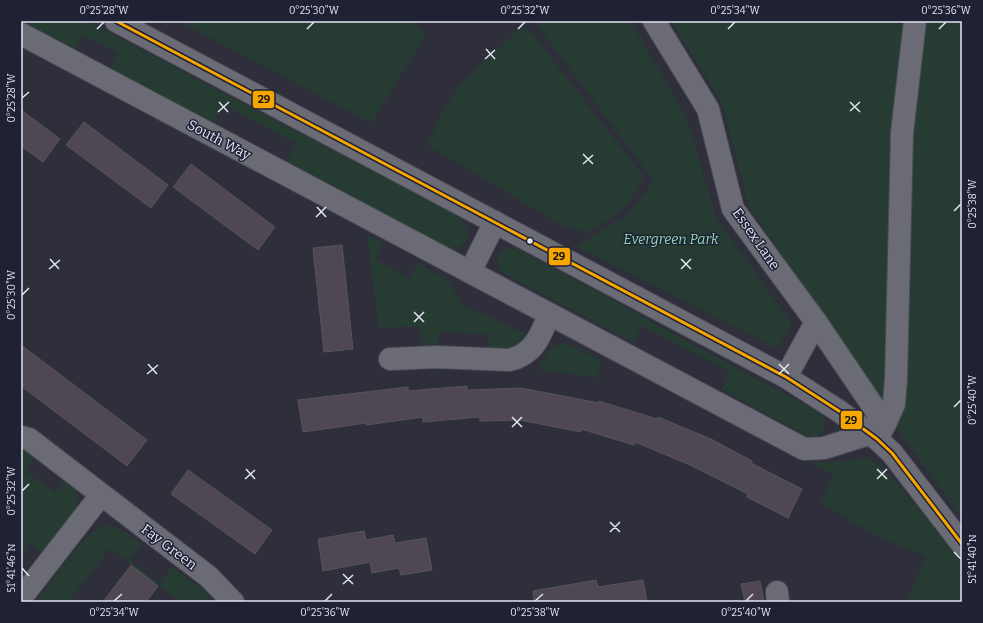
<svg xmlns="http://www.w3.org/2000/svg" width="983" height="623" font-family="Bitter,serif">
<style>
.green{fill:#263c32}
.building{fill:#4f4852;stroke:#57545b}
.lines{fill:none;stroke-linecap:round;stroke-linejoin:round}
.minor-casing{stroke:#494a54;stroke-width:24}
.minor{stroke:#6a6b75;stroke-width:22}
.bus-1-casing{stroke:#1f2135;stroke-width:6}
.bus-1{stroke:#f7a600;stroke-width:3}
.ticks{fill:none;stroke:#e3e5f3;stroke-width:1.5}
.bus-dot{fill:#e3e5f3;stroke:#1f2135;stroke-width:1.5}
.labels{text-anchor:middle;dominant-baseline:central;stroke-width:3;stroke-linejoin:round;paint-order:stroke}
.street-label{font-size:14px;fill:#e3e5f3;stroke:#1f2135}
.park-label{font-size:14px;font-style:italic;fill:#8fd6b1;stroke:#1f2135}
.line-badge{stroke:#1f2135;stroke-width:1.5}
.pale-badge-label{font-size:11px;text-anchor:middle;font-weight:bold;fill:#111}
.neatline{fill:none;stroke:#e3e5f3;stroke-width:1.5}
.ticks-label{font-size:10px;text-anchor:middle;fill:#e3e5f3}
</style>
<rect width="100%" height="100%" fill="#2e2f3b"/>
<g class="green">
<path d="M21,21H87L459,217C469,231 474,239 456,249L443,246L286,163L296,143L223,105L212,124L110,69L118,53L83,35L75,50Z"/>
<path d="M179,21H413L426,35L371,123Z"/>
<path d="M534,21H630L687,118L716,218L792,324L777,348L576,246L627,216L654,181Z"/>
<path d="M671,21H962V518L889,417L850,355L749,206L722,103Z"/>
<path d="M521,27L531,32L643,176C636,201 611,220 589,232L564,226L427,145L442,113L459,86Z"/>
<path d="M367,235L384,244L375,259L409,279L418,263L447,280L463,305L530,336L515,350L488,351V334L438,332L437,349L425,347L421,339L420,326L379,328Z"/>
<path d="M507,248L518,249L823,415C827,431 824,437 807,436L722,389L730,372L642,326L633,342L502,272L497,263L500,253Z"/>
<path d="M565,343L601,360L598,378L537,369L553,346Z"/>
<path d="M21,449L36,455L25,471L56,493L67,478L78,495L77,509L45,555L29,543L21,554Z"/>
<path d="M867,457L880,466L962,556V602H907L926,556L874,535L821,503L834,475L809,463L849,461Z"/>
<path d="M106,525L118,528L142,544L130,560L160,584L172,567L202,589L213,602H180L110,548L68,602H37C53,581 82,532 106,525Z"/>
</g>
<g class="building">
<path d="M21,110L60,139L43,162L21,146Z"/>
<path d="M84,122L168,185L151,208L66,145Z"/>
<path d="M191,164L275,227L258,250L173,187Z"/>
<path d="M342,245L353,349L324,352L313,248Z"/>
<path d="M21,345L147,440L127,466L21,386Z"/>
<path d="M467,386V390L521,388L599,403V401L657,419L658,417L711,439L752,461L751,463L802,489L788,518L747,497L748,494L688,464L635,442L634,445L581,429V432L520,420L480,421V417L423,422V417L366,425V423L303,432L298,400L408,387V391Z"/>
<path d="M188,470L272,530L255,554L171,494Z"/>
<path d="M364,531L366,540L393,535L395,543L426,538L432,570L401,575L399,568L372,573L370,562L323,571L318,539Z"/>
<path d="M131,565L158,586L146,602H103Z"/>
<path d="M596,580L598,587L643,580L647,602H534L533,591Z"/>
<path d="M760,581L764,602H745L741,584Z"/>
</g>
<g class="lines">
<g class="minor-casing">
<g id="minor">
<path d="M116,21L786,377L839,411L877,439L892,453L962,544"/>
<path d="M654,21L708,109L733,209L816,322L885,424L877,439"/>
<path d="M21,34L804,449L824,448L869,434"/>
<path d="M470,272L495,222"/>
<path d="M390,359L437,357L509,360C533,355 541,336 549,314"/>
<path d="M786,377L816,322"/>
<path d="M885,424L894,404L896,380L902,133L915,21"/>
<path d="M21,437L29,439L209,577L233,602"/>
<path d="M777,592L778,602"/>
<path d="M21,598L101,495"/>
</g>
</g>
<use href="#minor" class="minor"/>
<g class="bus-1-casing">
<path id="bus-1" d="M116,21L786,377L839,411L877,439L892,453L962,544"/>
</g>
<use href="#bus-1" class="bus-1"/>
</g>
<path class="ticks" d="M97,29L104,22M307,29L314,22M518,29L525,22M728,29L735,22M939,29L946,22M486,49L495,59M485,59L495,50M22,98L29,92M219,102L228,112M850,102L860,112M850,111L860,102M218,112L229,102M583,154L593,164M583,164L593,155M317,207L326,217M954,211L961,204M316,217L326,207M50,259L59,269M681,259L691,269M49,269L60,260M681,269L691,259M22,295L29,288M414,312L424,322M414,322L424,312M148,364L157,374M779,364L789,374M147,374L158,365M779,374L789,364M954,407L961,400M512,417L522,427M512,427L522,417M246,469L255,479M877,469L887,479M245,479L255,470M877,479L887,469M22,491L29,484M610,522L620,532M610,532L620,522M954,552L961,559M22,568L29,576M343,574L353,584M343,584L353,575M114,601L122,594M325,601L332,594M535,601L543,594M746,601L753,594"/>
<circle class="bus-dot" cx="530" cy="241" r="3.5"/>
<g class="labels">
<g class="street-label">
<text transform="translate(219 140) rotate(28)">South Way</text>
<text transform="translate(756 239) rotate(55)">Essex Lane</text>
<text transform="translate(169 547) rotate(37)">Fay Green</text>
</g>
<g class="park-label">
<text x="671" y="239">Evergreen Park</text>
</g>
</g>
<g class="line-badge">
<rect x="252" y="90" width="23" height="19" rx="4" fill="#f7a600"/>
<rect x="548" y="247" width="23" height="19" rx="4" fill="#f7a600"/>
<rect x="840" y="410" width="23" height="20" rx="4" fill="#f7a600"/>
</g>
<g class="pale-badge-label">
<text x="264" y="103">29</text>
<text x="559" y="260">29</text>
<text x="851" y="424">29</text>
</g>
<rect width="983" height="623" fill="none" stroke="#1f2135" stroke-width="44"/>
<rect x="22" y="22" width="939" height="579" class="neatline"/>
<g class="ticks-label">
<text x="104" y="14">0°25'28"W</text>
<text x="314" y="14">0°25'30"W</text>
<text x="525" y="14">0°25'32"W</text>
<text x="735" y="14">0°25'34"W</text>
<text x="946" y="14">0°25'36"W</text>
<text transform="translate(11 98) rotate(-90)" y="4">0°25'28"W</text>
<text transform="translate(972 204) rotate(-90)" y="4">0°25'38"W</text>
<text transform="translate(11 295) rotate(-90)" y="4">0°25'30"W</text>
<text transform="translate(972 400) rotate(-90)" y="4">0°25'40"W</text>
<text transform="translate(11 491) rotate(-90)" y="4">0°25'32"W</text>
<text transform="translate(972 559) rotate(-90)" y="4">51°41'40"N</text>
<text transform="translate(11 568) rotate(-90)" y="4">51°41'46"N</text>
<text x="114" y="616">0°25'34"W</text>
<text x="325" y="616">0°25'36"W</text>
<text x="535" y="616">0°25'38"W</text>
<text x="746" y="616">0°25'40"W</text>
</g>
</svg>
